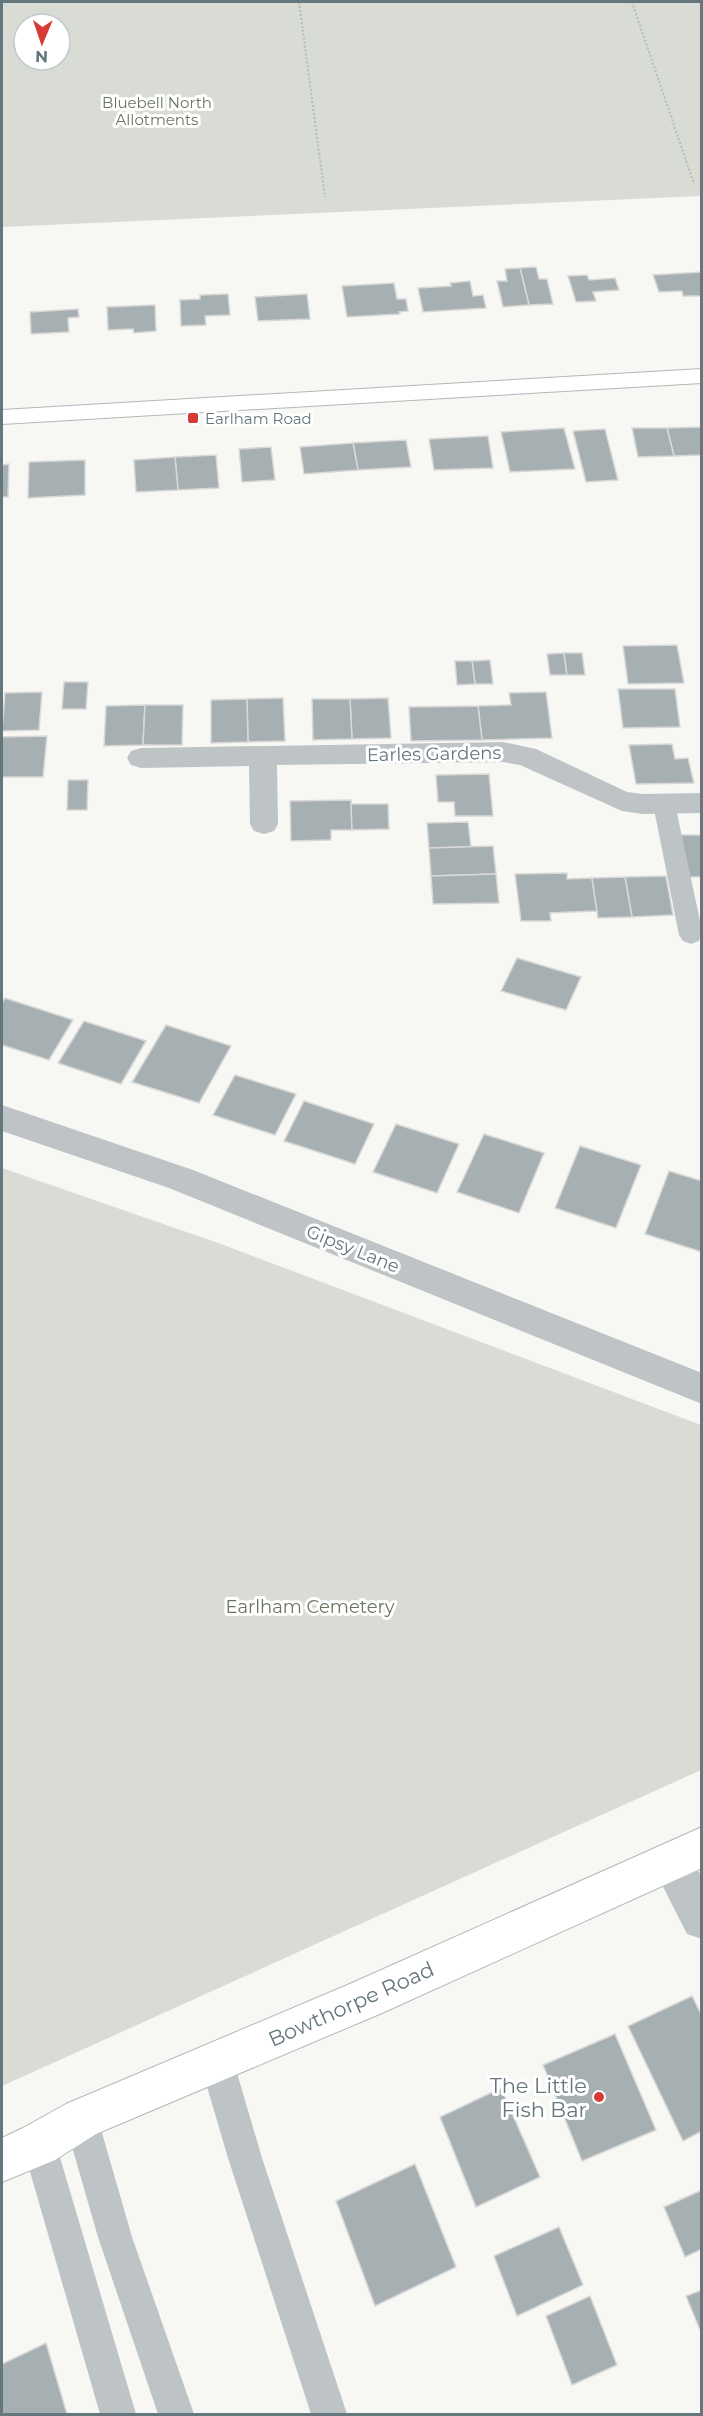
<svg xmlns="http://www.w3.org/2000/svg" width="703" height="2416" font-family="Montserrat,sans-serif">
<style>
.green{fill:#d8dcd4;fill-rule:evenodd}
.building{fill:#a6b0b3;stroke:#d9d8d7;stroke-width:1.5}
.lines{fill:none;stroke-linecap:round;stroke-linejoin:round}
.secondary-casing{stroke:#b1b8bb;stroke-width:2}
.path{stroke:#b7bbbd;stroke-width:2;stroke-dasharray:2 2;stroke-linecap:butt}
.lane{fill:#bec4c6;fill-rule:evenodd}
.street{fill:#bec4c6;fill-rule:evenodd}
.secondary{fill:#fff;fill-rule:evenodd}
.poi-dot{fill:#d63c35;stroke:#fff;stroke-width:2}
.labels{text-anchor:middle;dominant-baseline:central;stroke-width:6;stroke-linejoin:round;paint-order:stroke}
.far-park-label{font-size:15px;fill:#6a7663;stroke:#fff}
.far-poi-label{font-size:15px;fill:#64777d;stroke:#fff;text-anchor:start}
.street-label{font-size:18px;fill:#64777d;stroke:#fff}
.park-label{font-size:18px;fill:#6a7663;stroke:#fff}
.near-street-label{font-size:21px;fill:#64777d;stroke:#fff}
.near-poi-label{font-size:21px;fill:#64777d;stroke:#fff;text-anchor:end}
</style>
<rect width="100%" height="100%" fill="#f7f7f4"/>
<g class="green">
<path d="M2,2H701V196L2,227ZM24,24H60V60H24Z"/>
<path d="M2,1168L221,1244L701,1425V1770L2,2086Z"/>
</g>
<g class="building">
<path d="M536,267L539,279H547L553,304L529,305L520,268Z"/>
<path d="M520,268L529,305L503,307L497,281H507L505,269Z"/>
<path d="M702,272V296H683L682,291L659,292L653,275Z"/>
<path d="M587,275L589,280L615,278L619,290L593,292L596,301L576,302L568,276Z"/>
<path d="M470,281L473,296L483,295L486,308L423,312L418,288L451,286L450,283Z"/>
<path d="M394,283L397,299H406L408,311L399,312L400,314L347,317L342,286Z"/>
<path d="M228,294L230,315L205,316L206,325L181,326L180,300L200,299V295Z"/>
<path d="M307,294L310,319L258,321L255,297Z"/>
<path d="M155,305L156,331L134,333L133,329L108,330L107,307Z"/>
<path d="M78,309L79,317L68,318L69,332L31,334L30,312Z"/>
<path d="M702,427V455L674,456L667,428Z"/>
<path d="M564,428L575,469L510,472L501,432Z"/>
<path d="M632,428H667L674,456L638,457Z"/>
<path d="M605,429L618,480L586,482L573,431Z"/>
<path d="M488,436L493,468L434,470L429,439Z"/>
<path d="M406,440L411,467L358,470L353,443Z"/>
<path d="M353,443L358,470L304,474L300,447Z"/>
<path d="M271,447L275,480L242,482L239,449Z"/>
<path d="M216,455L219,488L178,490L175,457Z"/>
<path d="M175,457L178,490L136,492L134,460Z"/>
<path d="M85,460V495L28,498L29,462Z"/>
<path d="M9,464L8,497H2V465Z"/>
<path d="M677,645L684,683L628,684L623,646Z"/>
<path d="M564,653L567,675H550L547,654Z"/>
<path d="M564,653H582L585,675H567Z"/>
<path d="M490,660L493,684H475L472,661Z"/>
<path d="M455,661H472L475,684L457,685Z"/>
<path d="M64,682H88L86,709H62Z"/>
<path d="M618,689H675L680,727L623,728Z"/>
<path d="M42,692L39,730L2,731L5,693Z"/>
<path d="M546,692L552,738L482,740L478,706L511,705L509,693Z"/>
<path d="M283,698L285,741L248,742L247,699Z"/>
<path d="M388,698L391,738L352,739L350,699Z"/>
<path d="M247,699L248,742L211,743V700Z"/>
<path d="M312,699H350L352,739L313,740Z"/>
<path d="M145,705L143,745L104,746L106,706Z"/>
<path d="M145,705H183L182,745H143Z"/>
<path d="M478,706L482,740L411,741L409,707Z"/>
<path d="M47,736L43,777H2V737Z"/>
<path d="M672,744L675,759L688,758L694,783L636,784L629,745Z"/>
<path d="M489,774L493,816H455L454,802H438L436,775Z"/>
<path d="M68,780H88L87,810H67Z"/>
<path d="M351,800L352,830H331V840L291,841L290,801Z"/>
<path d="M351,804H388L389,829L352,830Z"/>
<path d="M468,822L471,847L429,848L427,823Z"/>
<path d="M681,835H702V877H688Z"/>
<path d="M493,846L496,874L431,876L429,848Z"/>
<path d="M567,873V879L592,878L597,911L550,913L551,921H521L515,874Z"/>
<path d="M496,874L499,903L433,904L431,876Z"/>
<path d="M666,876L673,915L632,917L625,877Z"/>
<path d="M625,877L632,917L598,918L592,878Z"/>
<path d="M517,958L581,977L566,1010L501,991Z"/>
<path d="M5,998L73,1020L49,1060L2,1045V1003Z"/>
<path d="M84,1021L146,1041L121,1084L58,1063Z"/>
<path d="M166,1025L231,1046L199,1103L132,1082Z"/>
<path d="M235,1075L296,1094L275,1135L213,1115Z"/>
<path d="M304,1101L374,1124L355,1164L284,1141Z"/>
<path d="M396,1124L459,1144L437,1193L373,1172Z"/>
<path d="M484,1134L544,1153L519,1213L457,1192Z"/>
<path d="M580,1146L641,1165L616,1228L555,1208Z"/>
<path d="M669,1171L702,1181V1252L645,1234Z"/>
<path d="M692,1996L702,2016V2131L683,2141L628,2026Z"/>
<path d="M615,2034L656,2130L582,2161L543,2065Z"/>
<path d="M501,2088L540,2177L476,2207L440,2117Z"/>
<path d="M415,2164L456,2267L375,2306L336,2201Z"/>
<path d="M702,2190V2249L685,2257L664,2207Z"/>
<path d="M559,2227L583,2285L517,2316L494,2256Z"/>
<path d="M702,2290V2335L686,2296Z"/>
<path d="M590,2296L617,2365L572,2385L546,2316Z"/>
<path d="M46,2343L67,2414H2V2364Z"/>
</g>
<g class="lines">
<g class="secondary-casing">
<g id="secondary">
<path d="M702,369V383L2,424V410Z"/>
<path d="M702,1827V1868L382,2013L96,2134L55,2160L2,2182V2138L23,2128L66,2104L352,1983Z"/>
</g>
</g>
<g class="path">
<path d="M299,2L325,197"/>
<path d="M632,2L694,184"/>
</g>
<g class="lane">
<path d="M664,796L672,799L675,804L702,930L699,941L691,944L683,941L679,935L653,804L656,799Z"/>
<path d="M217,2046L229,2051L234,2063L262,2158L347,2414H311L228,2158L200,2063L205,2051Z"/>
<path d="M81,2102L93,2107L98,2119L132,2237L194,2414H158L98,2237L64,2119L69,2107Z"/>
<path d="M39,2127L51,2132L56,2144L136,2414H100L22,2144L27,2132Z"/>
</g>
<g class="street">
<path d="M503,742L536,749L627,792L643,794L702,793V813L643,814L622,811L520,765L503,762L277,765L278,824L274,831L264,834L254,831L250,824L249,766L141,768L131,765L127,758L131,751L141,748Z"/>
<path d="M2,1105L193,1170L702,1373V1404L169,1188L2,1131Z"/>
<path d="M670,1841L684,1847L702,1877V1939L687,1934L650,1861L656,1847Z"/>
</g>
<use href="#secondary" class="secondary"/>
</g>
<g class="poi-dot">
<rect x="187" y="412" width="12" height="12" rx="3"/>
<circle cx="599" cy="2097" r="6"/>
</g>
<g class="labels">
<g class="far-park-label">
<text x="157" y="102">Bluebell North<tspan x="157" dy="17">Allotments</tspan></text>
</g>
<g class="far-poi-label">
<text x="205" y="418">Earlham Road</text>
</g>
<g class="street-label">
<text transform="translate(434 754) rotate(-1)">Earles Gardens</text>
<text transform="translate(353 1249) rotate(22)">Gipsy Lane</text>
</g>
<g class="park-label">
<text x="310" y="1607">Earlham Cemetery</text>
</g>
<g class="near-street-label">
<text transform="translate(351 2004) rotate(-24)">Bowthorpe Road</text>
</g>
<g class="near-poi-label">
<text x="587" y="2085">The Little<tspan x="587" dy="24">Fish Bar</tspan></text>
</g>
</g>
<rect width="703" height="2416" fill="none" stroke="#64777d" stroke-width="6"/>
<g transform="translate(42 42) rotate(182)"><circle r="28" fill="#ffffff" stroke="#c1c9cb" stroke-width="1.5"/>
<path d="M0-4.5L10 22L0 15L-10 22Z" fill="#d63c35"/>
<text y="-9" font-size="16" font-weight="bold" text-anchor="middle" fill="#64777d">N</text>
</g>
</svg>
